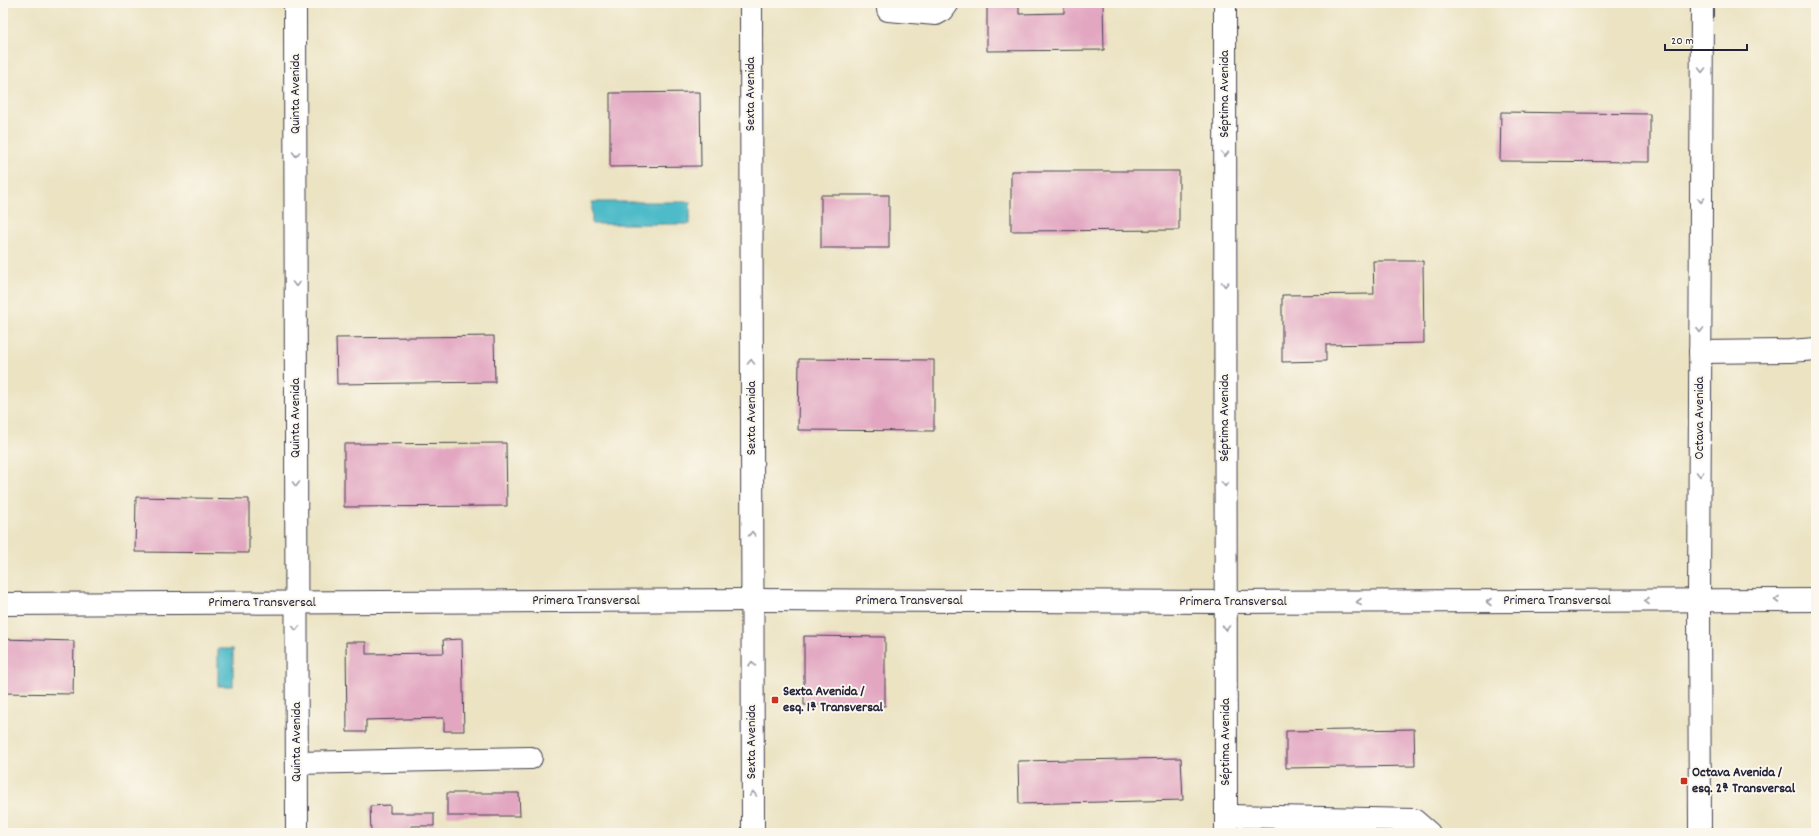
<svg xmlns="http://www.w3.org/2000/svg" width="1819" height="836" font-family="Dekko,sans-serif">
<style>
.water{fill:#4ebbc8;stroke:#386e82}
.building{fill:#e2a6c1}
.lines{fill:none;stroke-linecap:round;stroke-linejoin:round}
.minor-casing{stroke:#403f4f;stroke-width:24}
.minor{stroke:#fff;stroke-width:22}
.oneway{stroke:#9c9ca7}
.poi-dot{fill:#c8321e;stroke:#fbf7ec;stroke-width:1.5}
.labels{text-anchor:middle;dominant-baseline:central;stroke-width:4;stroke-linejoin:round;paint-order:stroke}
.street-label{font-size:14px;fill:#22223b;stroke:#fbf7ec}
.poi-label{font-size:14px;font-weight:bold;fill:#22223b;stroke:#fbf7ec;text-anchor:start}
</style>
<rect width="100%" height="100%" fill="#fbf7ec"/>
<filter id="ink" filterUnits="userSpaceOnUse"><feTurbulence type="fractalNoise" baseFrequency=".025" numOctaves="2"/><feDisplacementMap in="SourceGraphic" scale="8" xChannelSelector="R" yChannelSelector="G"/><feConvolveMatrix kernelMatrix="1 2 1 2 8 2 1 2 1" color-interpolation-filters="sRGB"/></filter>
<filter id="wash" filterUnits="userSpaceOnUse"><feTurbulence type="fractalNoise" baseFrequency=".012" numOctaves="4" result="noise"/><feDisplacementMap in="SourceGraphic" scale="16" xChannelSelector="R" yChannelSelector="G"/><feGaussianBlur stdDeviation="0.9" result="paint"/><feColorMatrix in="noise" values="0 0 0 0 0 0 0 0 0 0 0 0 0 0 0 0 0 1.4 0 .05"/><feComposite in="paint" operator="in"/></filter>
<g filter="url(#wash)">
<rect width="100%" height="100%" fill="#ebe3c2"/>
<g class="water">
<rect x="592" y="202" width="98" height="22"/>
<rect x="218" y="649" width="15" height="37"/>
</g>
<g id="blocks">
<g class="building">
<path d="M987,3H1019V14L1064,13V3H1103L1104,50L987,51Z"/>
<path d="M1752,3H1777V4L1752,5Z"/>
<path d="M700,92L701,166L610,167V93Z"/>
<path d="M1501,112L1650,114V162L1500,161Z"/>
<path d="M1011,171H1179V230L1011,231Z"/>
<rect x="821" y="195" width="68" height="53"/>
<path d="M1373,261H1423L1424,343L1326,345V361L1282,362V295L1374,294Z"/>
<path d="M494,336L495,382L337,384L336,338Z"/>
<path d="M799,359L934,360V431L798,430Z"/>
<path d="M506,443L507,506L344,507V444Z"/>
<path d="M136,497L249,499V553L135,552Z"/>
<path d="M804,636L885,637V706L804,705Z"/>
<path d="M3,639L74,641L73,694L3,693Z"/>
<path d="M462,639L464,731H444V718L366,720V732H347L346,642H366V654L444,653L443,640Z"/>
<path d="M1414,729L1415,766L1286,768V731Z"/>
<path d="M1181,758L1183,800L1019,804L1018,761Z"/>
<path d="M447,793H519L520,816H447Z"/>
<path d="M390,805V813H434V826H411V833H371L370,806Z"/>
</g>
</g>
</g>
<g filter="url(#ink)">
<use href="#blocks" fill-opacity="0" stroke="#403f4f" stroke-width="1"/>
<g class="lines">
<g class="minor-casing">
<g id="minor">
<path d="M295,3L297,833"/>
<path d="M751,3L753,833"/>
<path d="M1225,3L1226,833"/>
<path d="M888,10L936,14L943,10L948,3"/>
<path d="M1700,352L1790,351L1816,349"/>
<path d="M3,604L752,600L1226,602L1816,600"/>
<path d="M297,763L531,758"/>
<path d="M1226,816L1414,820L1429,833"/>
<path d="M1700,833L1699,601L1702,3"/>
</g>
</g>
<use href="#minor" class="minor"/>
</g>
<defs><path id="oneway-chevron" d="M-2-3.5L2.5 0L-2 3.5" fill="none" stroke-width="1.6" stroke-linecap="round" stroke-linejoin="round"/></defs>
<g class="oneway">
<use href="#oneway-chevron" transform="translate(1702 70) rotate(90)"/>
<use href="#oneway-chevron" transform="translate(296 154) rotate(90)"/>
<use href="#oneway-chevron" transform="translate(1225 154) rotate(90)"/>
<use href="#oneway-chevron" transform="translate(1701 200) rotate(90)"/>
<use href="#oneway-chevron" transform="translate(296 284) rotate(90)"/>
<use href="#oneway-chevron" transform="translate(1225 284) rotate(90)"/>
<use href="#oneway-chevron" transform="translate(1700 330) rotate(90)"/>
<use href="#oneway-chevron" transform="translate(751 362) rotate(-90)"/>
<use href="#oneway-chevron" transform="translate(1700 474) rotate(90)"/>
<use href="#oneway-chevron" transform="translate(296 484) rotate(90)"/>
<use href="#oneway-chevron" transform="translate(1225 484) rotate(90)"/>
<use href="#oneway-chevron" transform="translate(752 534) rotate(-90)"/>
<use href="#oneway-chevron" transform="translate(1777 600) rotate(180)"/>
<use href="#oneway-chevron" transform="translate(1647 601) rotate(180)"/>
<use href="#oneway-chevron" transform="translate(1359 602) rotate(180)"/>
<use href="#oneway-chevron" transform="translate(1489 602) rotate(180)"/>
<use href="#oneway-chevron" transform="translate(296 628) rotate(90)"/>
<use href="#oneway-chevron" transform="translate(1226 628) rotate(90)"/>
<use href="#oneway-chevron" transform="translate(752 664) rotate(-90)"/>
<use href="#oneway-chevron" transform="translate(753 794) rotate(-90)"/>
</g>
</g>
<g class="poi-dot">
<rect x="771" y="696" width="8" height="8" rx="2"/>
<rect x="1680" y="777" width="8" height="8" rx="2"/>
</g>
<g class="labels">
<g class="street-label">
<text transform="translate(296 94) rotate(-90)">Quinta Avenida</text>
<text transform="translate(751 94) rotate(-90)">Sexta Avenida</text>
<text transform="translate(1225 94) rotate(-90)">Séptima Avenida</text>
<text transform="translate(296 418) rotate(-90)">Quinta Avenida</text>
<text transform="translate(752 418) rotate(-90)">Sexta Avenida</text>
<text transform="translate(1225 418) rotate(-90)">Séptima Avenida</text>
<text transform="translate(1700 418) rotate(-90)">Octava Avenida</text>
<text x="586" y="601">Primera Transversal</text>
<text x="909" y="601">Primera Transversal</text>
<text x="1557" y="601">Primera Transversal</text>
<text x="1233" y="602">Primera Transversal</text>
<text x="262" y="603">Primera Transversal</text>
<text transform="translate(297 742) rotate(-90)">Quinta Avenida</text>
<text transform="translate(752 742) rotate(-90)">Sexta Avenida</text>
<text transform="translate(1226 742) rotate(-90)">Séptima Avenida</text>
</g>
<g class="poi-label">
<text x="783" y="692">Sexta Avenida /<tspan x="783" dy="16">esq. 1ª Transversal</tspan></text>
<text x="1692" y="773">Octava Avenida /<tspan x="1692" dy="16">esq. 2ª Transversal</tspan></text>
</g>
</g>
<rect width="1819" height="836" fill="none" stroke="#fbf7ec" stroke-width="16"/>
<path d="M1665 44v6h82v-6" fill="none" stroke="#22223b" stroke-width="2"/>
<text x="1671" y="44" font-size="12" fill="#22223b" stroke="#fbf7ec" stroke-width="3" paint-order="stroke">20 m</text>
</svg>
